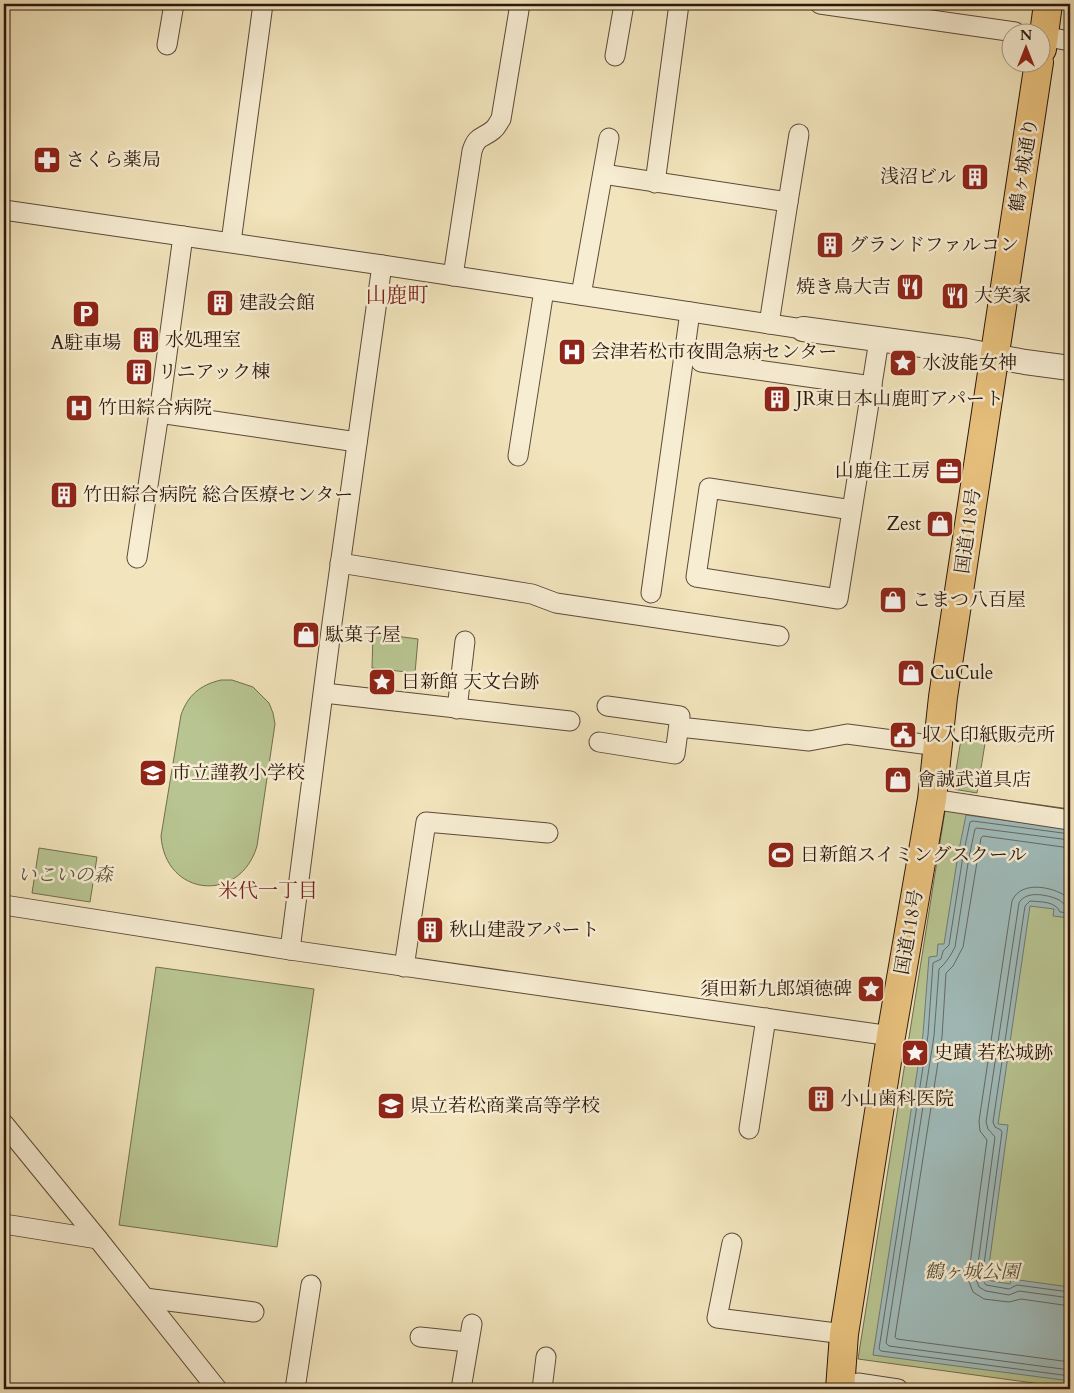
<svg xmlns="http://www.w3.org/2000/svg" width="1074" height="1393" font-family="Cardo,'Noto Serif JP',serif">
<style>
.green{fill:#b8c592;stroke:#716e50}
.water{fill:#a0bcbb;stroke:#717a75}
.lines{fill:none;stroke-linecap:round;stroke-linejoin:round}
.shore{stroke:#656964;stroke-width:1}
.minor-casing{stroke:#5c4a39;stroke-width:21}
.tertiary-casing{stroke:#5c4a39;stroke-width:26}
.trunk-casing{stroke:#2a160d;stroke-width:30}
.minor{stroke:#f7edd3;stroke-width:19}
.tertiary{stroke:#f7edd3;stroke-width:24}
.trunk{stroke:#e9c27e;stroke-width:28}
.labels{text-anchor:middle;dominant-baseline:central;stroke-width:5;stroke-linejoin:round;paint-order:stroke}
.poi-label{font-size:19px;fill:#2a160d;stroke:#f7edd3;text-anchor:start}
.street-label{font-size:19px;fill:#2a160d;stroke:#f7edd3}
.park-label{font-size:19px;font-style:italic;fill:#5c533c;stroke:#f7edd3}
.neighbourhood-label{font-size:20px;fill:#7a1f14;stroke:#f7edd3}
.quarter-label{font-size:21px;fill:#7a1f14;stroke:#f7edd3}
</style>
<rect width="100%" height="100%" fill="#f2e4bc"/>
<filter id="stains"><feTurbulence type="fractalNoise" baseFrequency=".004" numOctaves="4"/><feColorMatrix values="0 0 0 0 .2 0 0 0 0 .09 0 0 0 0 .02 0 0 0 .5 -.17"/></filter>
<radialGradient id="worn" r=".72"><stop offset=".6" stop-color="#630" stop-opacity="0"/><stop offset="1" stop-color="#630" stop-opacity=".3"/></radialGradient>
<g class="green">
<path d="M373,633L418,639L415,673L372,668Z"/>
<path d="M221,680H232L253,687L269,703L273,713L275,724L257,846C240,904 165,897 161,836L181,715C188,695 200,685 221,680Z"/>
<path d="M963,727L987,731L977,793L953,789Z"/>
<path d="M948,792L1070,809V1388L858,1359Z"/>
<path d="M39,848L97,857L90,902L32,893Z"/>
<path d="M156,967L314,989L277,1247L119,1225Z"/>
</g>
<path class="water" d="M966,815L1070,829V918L1053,916L1054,909L1030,906L998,1124L1008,1125L987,1280L1010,1284L1011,1279L1070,1287V1381L873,1355L923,1034L929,957L937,956L938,944H944L958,855Z"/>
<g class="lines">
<g class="shore">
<path d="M1070,834L973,821L970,822L963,856L949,945L943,951L941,959L933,963L928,1035L879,1349L881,1351L1070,1376"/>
<path d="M1070,840L977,828L975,829L969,857L955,947C951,955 946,963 939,969L934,1036L886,1343L889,1346L1070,1370"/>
<path d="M1070,848L983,836L981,838L963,947L953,966L946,973L942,1037L895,1337L897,1339L1070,1362"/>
<path d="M1070,899C1056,887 1021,879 1012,901L979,1121L980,1131L987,1140L968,1279L973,1292L984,1299L1009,1302L1021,1299L1070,1306"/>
<path d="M1070,907C1063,906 1063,901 1057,899C1045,894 1025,891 1019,903L986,1122L988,1129L995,1137L976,1279L979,1287L986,1291L1009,1295L1019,1291L1070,1298"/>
<path d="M1070,913L1060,912C1055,901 1041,902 1030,901L1025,906L993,1122L995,1127L1001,1130L1002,1132L982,1279L986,1285L1009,1289L1017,1285L1070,1292"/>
</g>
<g class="minor-casing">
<g id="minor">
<path d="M820,4L1015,32"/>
<path d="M1042,36L1070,41"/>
<path d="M167,45L174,4"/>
<path d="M615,56L624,4"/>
<path d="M603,174L788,202L769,324"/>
<path d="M655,183L679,4"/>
<path d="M788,202L799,134"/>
<path d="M4,210L382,265L803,329"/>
<path d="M231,242L263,4"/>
<path d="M453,276L472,151C477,135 482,139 493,130C497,127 498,123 501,119L520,4"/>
<path d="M581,295L609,138"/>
<path d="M701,362L872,386"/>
<path d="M159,413L357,442"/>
<path d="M518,456L544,290"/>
<path d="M852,510L709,488L696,577L838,599L879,340"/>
<path d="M137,558L159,413L183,236"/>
<path d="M340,563L532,594L556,603L779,636"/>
<path d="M651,593L690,312"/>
<path d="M324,693L570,721"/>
<path d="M457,709L465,641"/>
<path d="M679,727L809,741L847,734L938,746"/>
<path d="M599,742L675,754L680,716L607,706"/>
<path d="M932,799L1070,820"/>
<path d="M4,905L290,950L891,1036"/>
<path d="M290,950L332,623L382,265"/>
<path d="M404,967L426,822L548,833"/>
<path d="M4,1124L98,1239L217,1389"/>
<path d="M749,1129L766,1018"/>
<path d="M4,1224L98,1239"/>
<path d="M732,1243L717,1318L844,1334"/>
<path d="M145,1298L254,1312"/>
<path d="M420,1337L468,1342"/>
<path d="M858,1383L898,1389"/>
<path d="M295,1389L311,1285"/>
<path d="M461,1389L472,1324"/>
<path d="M542,1389L546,1357"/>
</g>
</g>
<g class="tertiary-casing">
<path id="tertiary" d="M803,329L967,351L1025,362L1070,368"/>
</g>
<g class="trunk-casing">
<g id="trunk">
<path d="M1042,49L1048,4"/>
<path d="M840,1389L844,1334L891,1036L932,799L943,697L1039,62"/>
</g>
</g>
<use href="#minor" class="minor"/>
<use href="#tertiary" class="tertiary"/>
<use href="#trunk" class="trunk"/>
</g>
<defs>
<g id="pharmacy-square" transform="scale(1.4375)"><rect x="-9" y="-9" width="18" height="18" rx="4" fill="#8f2418" stroke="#f7edd3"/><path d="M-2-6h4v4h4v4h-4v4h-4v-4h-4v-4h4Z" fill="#fff"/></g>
<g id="building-square" transform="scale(1.4375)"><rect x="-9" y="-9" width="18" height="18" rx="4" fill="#8f2418" stroke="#f7edd3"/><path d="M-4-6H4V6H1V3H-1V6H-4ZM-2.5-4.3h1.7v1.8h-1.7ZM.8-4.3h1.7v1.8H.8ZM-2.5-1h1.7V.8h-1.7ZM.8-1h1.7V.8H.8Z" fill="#fff"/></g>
<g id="restaurant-square" transform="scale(1.4375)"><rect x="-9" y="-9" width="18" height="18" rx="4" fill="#8f2418" stroke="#f7edd3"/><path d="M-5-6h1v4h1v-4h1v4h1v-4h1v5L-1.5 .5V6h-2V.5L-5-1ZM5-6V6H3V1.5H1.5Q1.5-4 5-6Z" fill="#fff"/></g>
<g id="parking-square" transform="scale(1.4375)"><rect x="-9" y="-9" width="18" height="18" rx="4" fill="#8f2418" stroke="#f7edd3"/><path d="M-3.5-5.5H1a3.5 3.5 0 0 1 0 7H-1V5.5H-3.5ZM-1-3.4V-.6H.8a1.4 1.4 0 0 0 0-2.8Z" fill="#fff"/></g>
<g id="hospital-square" transform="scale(1.4375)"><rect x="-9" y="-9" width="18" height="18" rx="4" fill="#8f2418" stroke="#f7edd3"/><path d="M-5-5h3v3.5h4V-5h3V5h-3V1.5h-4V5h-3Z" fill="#fff"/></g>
<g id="sight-square" transform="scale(1.4375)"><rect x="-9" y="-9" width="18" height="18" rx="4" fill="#8f2418" stroke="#f7edd3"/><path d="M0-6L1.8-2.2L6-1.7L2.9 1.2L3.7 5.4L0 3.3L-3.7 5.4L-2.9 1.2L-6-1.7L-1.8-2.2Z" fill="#fff"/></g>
<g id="office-square" transform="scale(1.4375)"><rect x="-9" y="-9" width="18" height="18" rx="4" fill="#8f2418" stroke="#f7edd3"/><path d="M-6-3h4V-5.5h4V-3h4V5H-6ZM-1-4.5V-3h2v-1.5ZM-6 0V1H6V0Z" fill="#fff"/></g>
<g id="shop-square" transform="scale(1.4375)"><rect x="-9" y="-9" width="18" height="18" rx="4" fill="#8f2418" stroke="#f7edd3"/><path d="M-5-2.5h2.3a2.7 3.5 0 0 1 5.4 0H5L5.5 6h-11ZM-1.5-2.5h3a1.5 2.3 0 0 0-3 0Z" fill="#fff"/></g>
<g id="civic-square" transform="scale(1.4375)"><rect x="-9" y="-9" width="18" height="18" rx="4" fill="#8f2418" stroke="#f7edd3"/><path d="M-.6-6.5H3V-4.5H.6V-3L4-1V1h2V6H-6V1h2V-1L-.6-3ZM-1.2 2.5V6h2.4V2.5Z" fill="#fff"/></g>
<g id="school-square" transform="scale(1.4375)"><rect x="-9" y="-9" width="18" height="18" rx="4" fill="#8f2418" stroke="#f7edd3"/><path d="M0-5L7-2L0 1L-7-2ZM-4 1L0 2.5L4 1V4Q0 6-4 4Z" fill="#fff"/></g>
<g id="stadium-square" transform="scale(1.4375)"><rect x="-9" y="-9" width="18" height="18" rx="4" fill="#8f2418" stroke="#f7edd3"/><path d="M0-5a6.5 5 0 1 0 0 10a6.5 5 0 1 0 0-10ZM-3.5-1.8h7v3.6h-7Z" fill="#fff"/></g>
</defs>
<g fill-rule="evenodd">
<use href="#pharmacy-square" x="47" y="160"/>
<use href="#building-square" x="975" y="177"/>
<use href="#building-square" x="830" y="245"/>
<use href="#restaurant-square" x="910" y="287"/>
<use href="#restaurant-square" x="955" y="296"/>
<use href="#building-square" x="220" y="303"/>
<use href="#parking-square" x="86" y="314"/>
<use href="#building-square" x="146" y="340"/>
<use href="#hospital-square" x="572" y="352"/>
<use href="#sight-square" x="903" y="363"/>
<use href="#building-square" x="139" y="372"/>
<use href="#building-square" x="777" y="399"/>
<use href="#hospital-square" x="79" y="408"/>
<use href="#office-square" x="949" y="471"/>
<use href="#building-square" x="64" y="495"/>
<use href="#shop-square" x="940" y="524"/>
<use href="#shop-square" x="893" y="600"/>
<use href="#shop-square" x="306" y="635"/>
<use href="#shop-square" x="911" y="673"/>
<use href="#sight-square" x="382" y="682"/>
<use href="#civic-square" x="903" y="735"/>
<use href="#school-square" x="153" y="773"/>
<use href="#shop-square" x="898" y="780"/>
<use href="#stadium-square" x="781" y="855"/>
<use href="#building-square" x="430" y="930"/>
<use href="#sight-square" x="871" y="989"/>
<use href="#sight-square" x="915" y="1053"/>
<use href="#building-square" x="821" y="1099"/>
<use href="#school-square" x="391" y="1106"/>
</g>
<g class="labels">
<g class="poi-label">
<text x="66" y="160">さくら薬局</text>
<text x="956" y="177" text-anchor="end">浅沼ビル</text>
<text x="849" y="245">グランドファルコン</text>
<text x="891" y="287" text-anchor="end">焼き鳥大吉</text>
<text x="974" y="296">大笑家</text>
<text x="239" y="303">建設会館</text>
<text x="165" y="340">水処理室</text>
<text x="86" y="343" text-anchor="middle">A駐車場</text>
<text x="591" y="352">会津若松市夜間急病センター</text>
<text x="922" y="363">水波能女神</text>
<text x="158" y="372">リニアック棟</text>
<text x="796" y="399">JR東日本山鹿町アパート</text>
<text x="98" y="408">竹田綜合病院</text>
<text x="930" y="471" text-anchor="end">山鹿住工房</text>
<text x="83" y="495">竹田綜合病院 総合医療センター</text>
<text x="921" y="524" text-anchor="end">Zest</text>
<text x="912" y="600">こまつ八百屋</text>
<text x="325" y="635">駄菓子屋</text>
<text x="930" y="673">CuCule</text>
<text x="401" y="682">日新館 天文台跡</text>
<text x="922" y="735">収入印紙販売所</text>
<text x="172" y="773">市立謹教小学校</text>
<text x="917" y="780">會誠武道具店</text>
<text x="800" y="855">日新館スイミングスクール</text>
<text x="449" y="930">秋山建設アパート</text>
<text x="852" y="989" text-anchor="end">須田新九郎頌徳碑</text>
<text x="934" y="1053">史蹟 若松城跡</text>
<text x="840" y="1099">小山歯科医院</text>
<text x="410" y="1106">県立若松商業高等学校</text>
</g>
<g class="street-label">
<text transform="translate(1024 165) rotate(-81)">鶴ヶ城通り</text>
<text transform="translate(968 531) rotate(-82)">国道118号</text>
<text transform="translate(909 932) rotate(-80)">国道118号</text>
</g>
<g class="park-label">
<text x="65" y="875">いこいの森</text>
<text x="972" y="1272">鶴ヶ城公園</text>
</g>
<g class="neighbourhood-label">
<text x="268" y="890">米代一丁目</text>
</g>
<g class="quarter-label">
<text x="397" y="295">山鹿町</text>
</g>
</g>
<rect width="1074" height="1393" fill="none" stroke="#f2e4bc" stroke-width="20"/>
<rect x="5" y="5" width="1064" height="1383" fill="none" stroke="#2a160d" stroke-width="2.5"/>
<rect x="10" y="10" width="1054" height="1373" fill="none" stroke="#2a160d"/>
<g transform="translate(1026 48)"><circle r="24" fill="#f7edd3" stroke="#a59784"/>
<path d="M0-4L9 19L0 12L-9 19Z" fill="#8f2418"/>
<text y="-8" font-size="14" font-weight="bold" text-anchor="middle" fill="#2a160d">N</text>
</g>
<rect width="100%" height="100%" filter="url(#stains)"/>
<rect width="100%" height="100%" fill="url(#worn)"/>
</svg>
